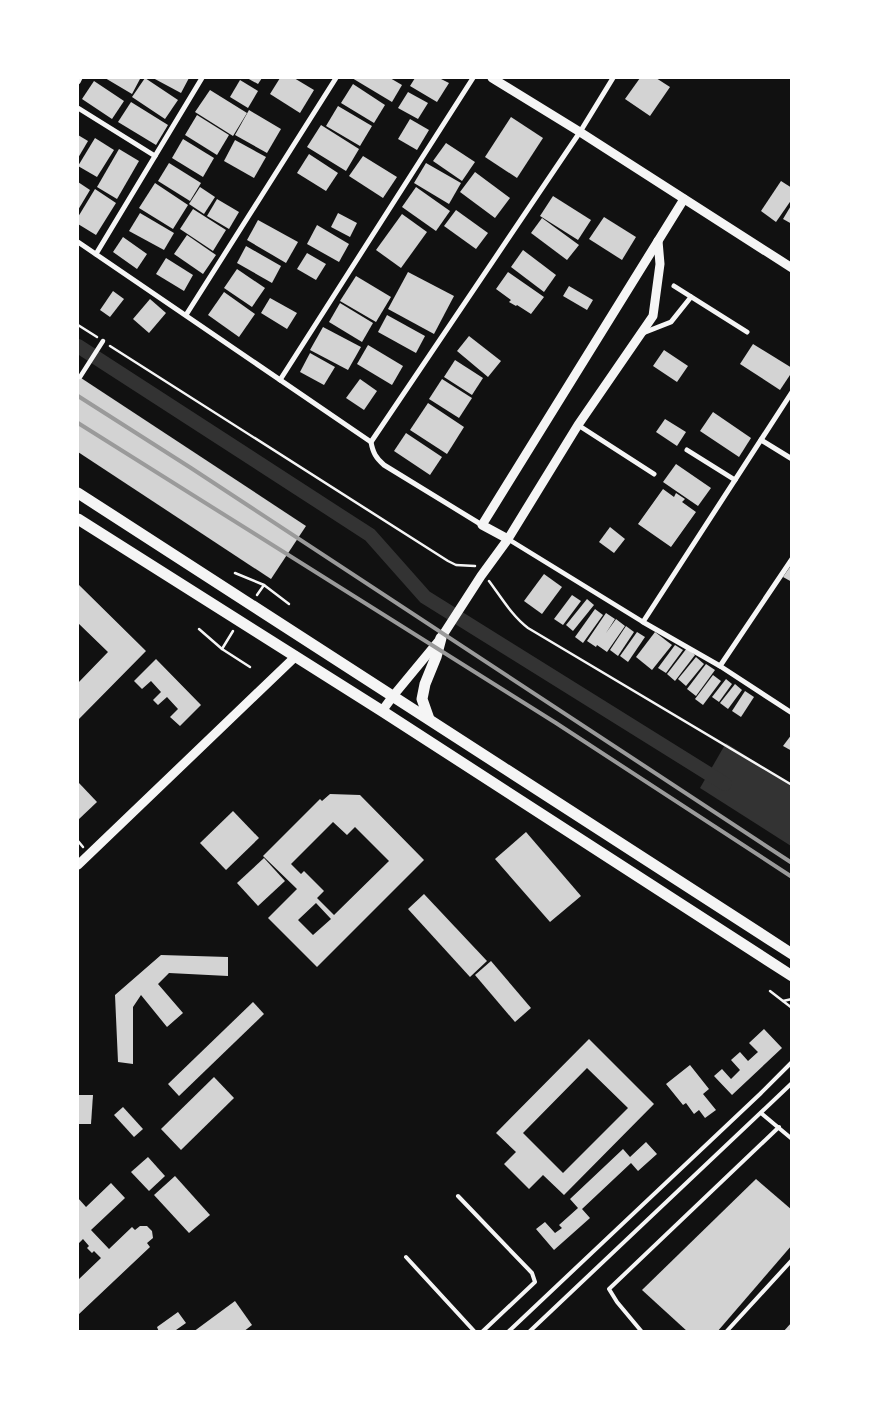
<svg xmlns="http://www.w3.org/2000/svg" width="869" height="1409" font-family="'Nunito Sans',sans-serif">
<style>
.water{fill:#333}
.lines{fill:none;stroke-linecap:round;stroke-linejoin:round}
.canal{stroke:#333;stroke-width:14}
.building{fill:#d3d3d3;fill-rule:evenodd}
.path{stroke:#f5f5f5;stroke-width:2.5}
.service{stroke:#f5f5f5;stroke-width:4}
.pedestrian{stroke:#f5f5f5;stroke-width:4.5}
.minor{stroke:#f5f5f5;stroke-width:5}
.tertiary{stroke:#f5f5f5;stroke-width:9}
.primary{stroke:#f5f5f5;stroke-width:11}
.rail{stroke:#9a9a9a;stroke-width:4}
</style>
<rect width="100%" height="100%" fill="#111"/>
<path class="water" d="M726,743L791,785V846L700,788Z"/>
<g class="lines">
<path class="canal" d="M78,346L370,535L425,597L725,784"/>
</g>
<g class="building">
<path d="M105,78H137L140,79L132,94Z"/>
<path d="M145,78L178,100L165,119L132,97Z"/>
<path d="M153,78H189L181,93Z"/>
<path d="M247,78H262L258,84Z"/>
<path d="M280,78H294L314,90L300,113L270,94Z"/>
<path d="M352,78H390L402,85L392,102Z"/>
<path d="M415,78H439L449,83L437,102L410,86Z"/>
<path d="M640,78H656L670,87L650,116L625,99Z"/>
<path d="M240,80L258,91L248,108L230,97Z"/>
<path d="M94,81L124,101L112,119L82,99Z"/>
<path d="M353,84L385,105L374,123L341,103Z"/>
<path d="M210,90L247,113L233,136L195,112Z"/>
<path d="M408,92L428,103L418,119L398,108Z"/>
<path d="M131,102L168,125L156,145L118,122Z"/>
<path d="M338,106L372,126L360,146L326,126Z"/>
<path d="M249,110L281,129L267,153L235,135Z"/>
<path d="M197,115L229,135L217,155L185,135Z"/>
<path d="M511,117L543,138L517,178L485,157Z"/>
<path d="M410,119L429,130L417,150L398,139Z"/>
<path d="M321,125L359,149L346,171L307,147Z"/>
<path d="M78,135L88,141L78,158Z"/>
<path d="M95,138L114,150L97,177L78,166Z"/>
<path d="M183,139L214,158L203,177L172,158Z"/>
<path d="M235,140L266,157L254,178L224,161Z"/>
<path d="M446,143L475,162L462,181L433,161Z"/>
<path d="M119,149L139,161L117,199L97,187Z"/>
<path d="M309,154L338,173L326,191L297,173Z"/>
<path d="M363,156L397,177L383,198L349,176Z"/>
<path d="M169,163L201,183L190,201L158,181Z"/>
<path d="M426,163L461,183L449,204L414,183Z"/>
<path d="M475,172L510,198L495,218L460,192Z"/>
<path d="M781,181L792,188V199L776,222L761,211Z"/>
<path d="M78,182L90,190L78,210Z"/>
<path d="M155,183L188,205L173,229L139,208Z"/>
<path d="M200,187L215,197L204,214L189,204Z"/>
<path d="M416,187L450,211L436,231L402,207Z"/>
<path d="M95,189L116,203L96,235L78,224V217Z"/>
<path d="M553,196L591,220L578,240L540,216Z"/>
<path d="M217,199L239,212L229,229L207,216Z"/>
<path d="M792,204V224L783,219Z"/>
<path d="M193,209L226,230L213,251L180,229Z"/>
<path d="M456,210L488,233L476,249L444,226Z"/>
<path d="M140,213L174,233L164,250L129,231Z"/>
<path d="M338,213L357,223L350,237L331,227Z"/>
<path d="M402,214L427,232L401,268L376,250Z"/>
<path d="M604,217L636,237L622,260L589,239Z"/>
<path d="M542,218L579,245L567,260L531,233Z"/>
<path d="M258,220L298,242L286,263L247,240Z"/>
<path d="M317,225L349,244L339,262L307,244Z"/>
<path d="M187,235L216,255L203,274L174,254Z"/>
<path d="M123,237L147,254L137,269L113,252Z"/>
<path d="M246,246L281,266L272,283L237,263Z"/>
<path d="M523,250L556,275L544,292L511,267Z"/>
<path d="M307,253L326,264L316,280L297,269Z"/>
<path d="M166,258L193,275L184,291L156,274Z"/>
<path d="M237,269L265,288L252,307L224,288Z"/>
<path d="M408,272L454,296L434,334L388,309Z"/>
<path d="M508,272L544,297L531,314L517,305L516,306L509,302L511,300L496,289Z"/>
<path d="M356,276L391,297L376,322L340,301Z"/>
<path d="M569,286L593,300L587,310L563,296Z"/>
<path d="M113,291L124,299L110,317L100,310Z"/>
<path d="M224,292L255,314L239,337L208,315Z"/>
<path d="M270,298L297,313L287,329L261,313Z"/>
<path d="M150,299L166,313L149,333L133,319Z"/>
<path d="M340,303L373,323L362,342L329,322Z"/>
<path d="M387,315L425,336L416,353L378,332Z"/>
<path d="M323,327L361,347L348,370L310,350Z"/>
<path d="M469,336L501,361L488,377L457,351Z"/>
<path d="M753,344L792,368V372L780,390L740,364Z"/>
<path d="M368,345L403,366L392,385L357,364Z"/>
<path d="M664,350L688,366L677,382L653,366Z"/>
<path d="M310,353L335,367L324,385L300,372Z"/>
<path d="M455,360L483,378L472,395L444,377Z"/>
<path d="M78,376L306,526L271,579L78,452Z"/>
<path d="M360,379L377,391L364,410L346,398Z"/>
<path d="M442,379L472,398L459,418L429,399Z"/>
<path d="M428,403L464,427L447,454L410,430Z"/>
<path d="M713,412L751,438L739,457L700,431Z"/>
<path d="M665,419L686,432L677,446L656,432Z"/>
<path d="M406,433L442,457L430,475L394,451Z"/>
<path d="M676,464L711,488L698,506L663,482Z"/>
<path d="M663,489L674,497L676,493L685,499L682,502L696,512L671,547L638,524Z"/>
<path d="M610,527L625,539L614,553L599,542Z"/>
<path d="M792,564V582L783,577Z"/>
<path d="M544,574L562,587L542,614L524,601Z"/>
<path d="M78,584L146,651L78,720V683L108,652L78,623Z"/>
<path d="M572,595L581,601L563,625L554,619Z"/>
<path d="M587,599L594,605L573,631L566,625Z"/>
<path d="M595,609L603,615L583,643L575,637Z"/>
<path d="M606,613L615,619L606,633L616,619L625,626L607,652L597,645L596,647L587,641Z"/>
<path d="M626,626L634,632L618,656L610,650Z"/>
<path d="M637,632L645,637L628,662L620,656Z"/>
<path d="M655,632L672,645L652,670L636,657Z"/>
<path d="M675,645L683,650L666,673L658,668Z"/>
<path d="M687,648L695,655L675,681L667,674Z"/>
<path d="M696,657L704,664L686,686L678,679Z"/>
<path d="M156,659L201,705L180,726L170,717L178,709L167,697L158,705L153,700L161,692L151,681L142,689L134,681Z"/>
<path d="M706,664L715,670L696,696L687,689Z"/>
<path d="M713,675L721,681L703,705L695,699Z"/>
<path d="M726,679L732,684L719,702L712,697Z"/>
<path d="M735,684L742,690L728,709L720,703Z"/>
<path d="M745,691L754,697L741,717L732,711Z"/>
<path d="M792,734V751L783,746Z"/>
<path d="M79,783L97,802L78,820V784Z"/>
<path d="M330,794L360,795L424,860L317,967L268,918L297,889L263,856L320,799L322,801ZM333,822L347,835L355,827L389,861L334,915L317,898L324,891L304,871L301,874L291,864ZM316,903L331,919L313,935L298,920Z"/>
<path d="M233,811L259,838L226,870L200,843Z"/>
<path d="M526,832L581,896L550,922L495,859Z"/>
<path d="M264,858L285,881L258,906L237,883Z"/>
<path d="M424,894L487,961L470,977L408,909Z"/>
<path d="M161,955L228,957V976L169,973L158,984L183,1013L167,1027L141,995L133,1007V1064L118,1062L115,995Z"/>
<path d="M491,961L531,1008L515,1022L475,975Z"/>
<path d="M253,1002L264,1014L179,1096L168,1084Z"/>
<path d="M764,1029L782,1048L732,1095L714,1076L722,1069L731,1079L740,1070L731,1060L740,1052L748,1061L758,1052L749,1043Z"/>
<path d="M589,1039L654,1104L564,1195L543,1175L529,1189L504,1164L516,1152L496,1133ZM587,1068L628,1108L563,1173L523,1133Z"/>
<path d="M690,1065L709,1089L703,1094L716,1110L705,1118L699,1110L694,1114L686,1103L683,1105L666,1084Z"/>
<path d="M214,1077L234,1098L181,1150L161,1129Z"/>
<path d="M78,1095H93L91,1124H78Z"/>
<path d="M123,1107L143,1129L134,1137L114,1115Z"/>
<path d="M646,1142L657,1154L638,1171L631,1163L582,1209L590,1218L554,1250L536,1229L545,1222L555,1233L562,1228L559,1225L578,1208L570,1199L623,1149L630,1157Z"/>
<path d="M148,1157L165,1176L149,1191L131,1172Z"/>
<path d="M175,1176L210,1215L189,1233L154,1195Z"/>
<path d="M756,1179L792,1210V1245L717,1332H688L642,1290Z"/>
<path d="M111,1183L125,1198L91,1230L109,1249L132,1227L135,1230L140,1226H147L152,1231L153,1238L147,1243L150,1247L78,1315V1280L101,1258L94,1251L92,1253L87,1248L89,1246L83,1239L78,1244V1198L86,1207Z"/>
<path d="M235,1301L252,1325L243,1332H193Z"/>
<path d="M178,1312L186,1323L176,1330L177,1332H159L157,1327Z"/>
<path d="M792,1322V1332H783Z"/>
</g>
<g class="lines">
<g class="path">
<path d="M78,325L97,337"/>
<path d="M110,346L448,561L456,565L475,566"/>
<path d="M235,573L264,585"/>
<path d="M489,581C501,597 512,616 528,628L792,785"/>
<path d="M257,595L264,585L289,604"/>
<path d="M199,629L222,649"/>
<path d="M233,631L222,649L250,667"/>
<path d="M78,841L83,847"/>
<path d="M770,991L792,1008"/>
<path d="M783,1001L792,999"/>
</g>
<g class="service">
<path d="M761,1113L792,1139"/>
<path d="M458,1196L532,1273L535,1282L482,1332"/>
<path d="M406,1257L475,1332"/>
<path d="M508,1332L760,1094L792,1062"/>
<path d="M529,1332L792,1083"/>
<path d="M642,1332L617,1302L609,1289L779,1127"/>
<path d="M726,1332L792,1260"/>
</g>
<g class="pedestrian">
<path d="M80,377L103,341"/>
<path d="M508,539L643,622"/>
</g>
<g class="minor">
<path d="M78,82L80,78"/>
<path d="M78,108L155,156"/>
<path d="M78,242L371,442C373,453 376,458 384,465L482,525"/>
<path d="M96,254L202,78"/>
<path d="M674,286L747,332"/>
<path d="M186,315L336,78"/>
<path d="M643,333L671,322L691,297"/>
<path d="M280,380L473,78"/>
<path d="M792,392L643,622L720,666L792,713"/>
<path d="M578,425L654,474"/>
<path d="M761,440L792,459"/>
<path d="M371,442L580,132L613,78"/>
<path d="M687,450L735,480"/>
<path d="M720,666L792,559"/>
</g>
<g class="tertiary">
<path d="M492,78L580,132L792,268"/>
<path d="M508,539L482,525L684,199"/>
<path d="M382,711L393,696L441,638L481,576L508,539L578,425L653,316L660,264L658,241"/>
<path d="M78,865L296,656"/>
</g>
<g class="primary">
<path d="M78,493L792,954"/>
<path d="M78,519L382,711L792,976"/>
<path d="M429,719L422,699L425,684L436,657L441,638"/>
</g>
<g class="rail">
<path d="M78,396L191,468L792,863"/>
<path d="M78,423L556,723L792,877"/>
</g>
</g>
<rect width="869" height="1409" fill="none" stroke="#ffffff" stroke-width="158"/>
</svg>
